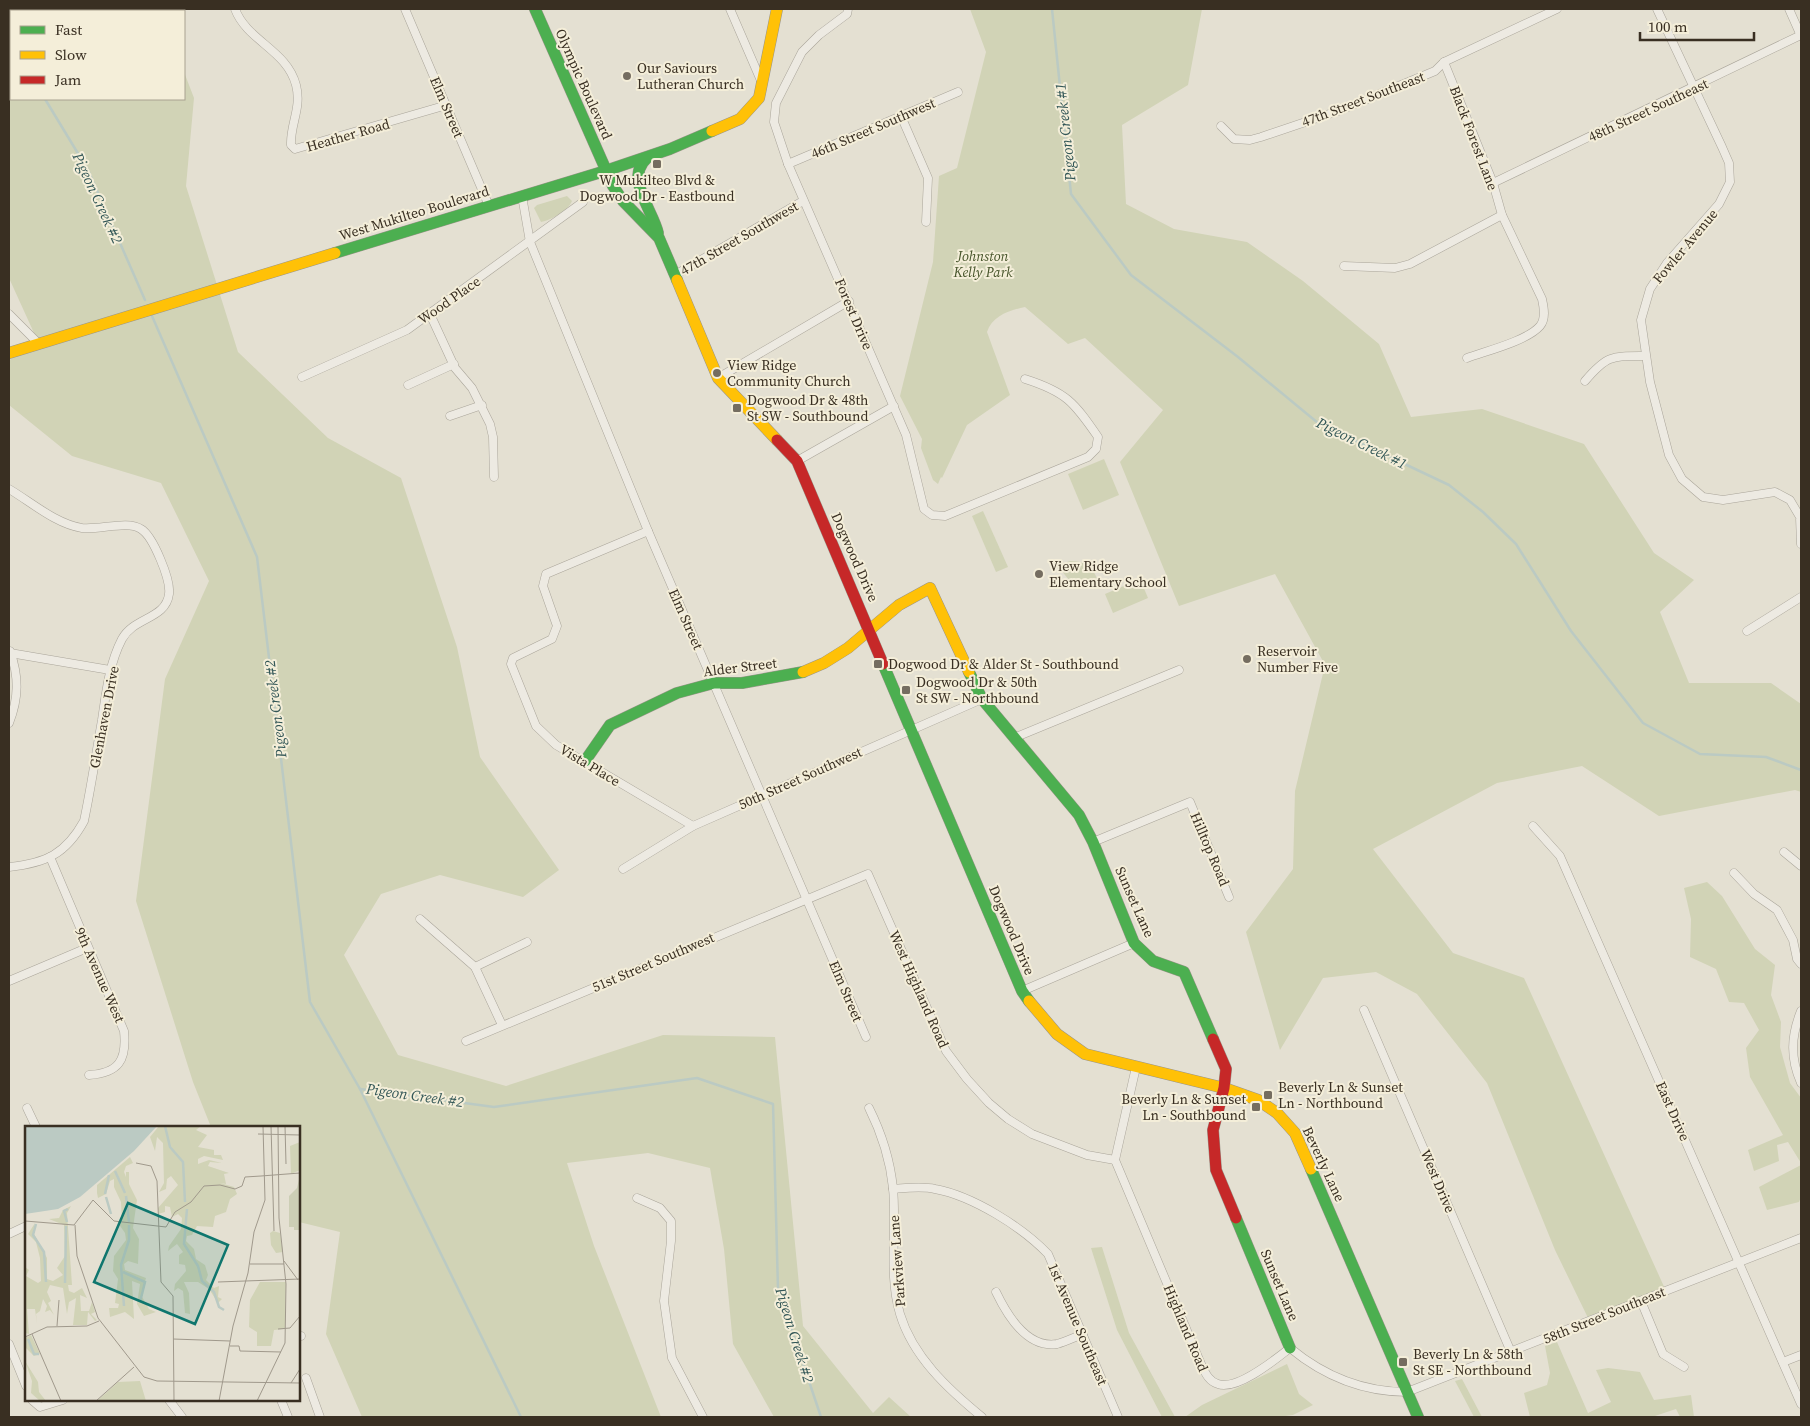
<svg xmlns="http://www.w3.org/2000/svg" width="1810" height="1426" font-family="'Source Serif 4',serif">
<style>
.green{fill:#d1d3b6}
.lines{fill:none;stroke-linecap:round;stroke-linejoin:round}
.stream{stroke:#bbcac3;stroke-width:2.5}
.street-casing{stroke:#aaa59a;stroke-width:9}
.fast-casing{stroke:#9a958a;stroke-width:12}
.slow-casing{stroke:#9a958a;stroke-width:12}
.jam-casing{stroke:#9a958a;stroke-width:12}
.street{stroke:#edeae2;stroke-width:8}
.fast{stroke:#4caf50;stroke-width:11}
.slow{stroke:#ffc107;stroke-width:11}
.jam{stroke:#c62828;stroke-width:11}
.poi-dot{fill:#756d60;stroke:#f4eed9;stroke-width:2}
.labels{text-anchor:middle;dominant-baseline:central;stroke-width:4;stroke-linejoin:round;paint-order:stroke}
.poi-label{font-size:14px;fill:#392f22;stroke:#f4eed9;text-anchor:start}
.street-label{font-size:14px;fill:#392f22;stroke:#f4eed9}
.park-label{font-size:14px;font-style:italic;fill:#46542a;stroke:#f4eed9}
.water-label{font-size:15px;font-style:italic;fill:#335757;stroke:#f4eed9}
.inset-river{fill:none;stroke:#bbcac3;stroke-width:2.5}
.inset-road{fill:none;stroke:#a0998c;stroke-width:1}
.view{fill:#0f766e;fill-opacity:0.15;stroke:#0f766e;stroke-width:2.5}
.inset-edge{fill:none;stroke:#392f22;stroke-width:2.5}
</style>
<rect width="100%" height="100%" fill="#e4e0d2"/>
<g class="green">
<path d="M9,9H158L159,11H11V99H184V72L194,98L186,186L238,352L328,438L401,478L457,647L480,757L559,870L523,897L440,875L381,894L344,955L398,1055L506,1086L663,1035L775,1037L803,1326L873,1413L889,1397L911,1417H774L733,1344L724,1249L710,1168L648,1153L567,1163L594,1246L661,1417H362L326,1334L340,1232L299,1222V1127H211L193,1082L136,901L165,679L209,581L161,483L72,456L9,405V360L39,344L9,278Z"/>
<path d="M970,9H1202L1188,85L1122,125L1126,204L1174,229L1247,242L1303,281L1379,344L1411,417L1482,409L1584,444L1654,553L1694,580L1660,612L1689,683H1771L1801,704V792L1795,790L1659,816L1582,766L1497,783L1373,849L1453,953L1524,978L1666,1291L1590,1322L1555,1250L1487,1083L1417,994L1376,972L1323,978L1280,1050L1246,932L1293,869L1295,791L1325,665L1275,574L1179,606L1120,462L1163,410L1085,338L1068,344L1025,307C1010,310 992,316 987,332L1010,395L967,425L942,478L941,477L938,484L933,480L921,448L922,439L900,396L933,262L939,176L957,168L986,52Z"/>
<path d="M567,196L572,201C568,211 551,220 541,222L534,208L537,205Z"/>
<path d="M1104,459L1119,495L1083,510L1068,474Z"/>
<path d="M983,511L1008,567L996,572L972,516Z"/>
<path d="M1070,561C1090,562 1092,568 1100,584C1077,591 1071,585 1058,565Z"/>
<path d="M1140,579L1148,598L1113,613L1105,594Z"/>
<path d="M1707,882L1722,896L1755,949L1775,965L1771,995L1781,1022L1780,1047L1790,1083L1801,1098V1163L1788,1142L1777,1145L1779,1161L1754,1171L1748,1150L1783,1135L1750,1077L1746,1048L1759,1030L1744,1003L1729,1002L1716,969L1690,957L1691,919L1684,888Z"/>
<path d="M1801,1165V1197L1799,1202L1767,1210L1759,1187Z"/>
<path d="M1102,1247L1129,1333L1175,1417H1162L1117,1330L1091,1248Z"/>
<path d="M1557,1342L1588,1413L1611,1402L1596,1370L1608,1368L1640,1372L1654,1400L1691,1395L1694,1417H1680L1676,1409L1652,1417H1530L1524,1393L1547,1385L1550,1373L1545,1346Z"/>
<path d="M1287,1364L1299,1394L1313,1405L1293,1415L1278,1417H1185L1202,1405Z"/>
<path d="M1462,1379L1482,1417H1474L1455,1381Z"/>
</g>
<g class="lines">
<g class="stream">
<path d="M1052,9L1071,194L1131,275L1238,357L1318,423L1449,485L1483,512L1516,544L1571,631L1643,723L1700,754L1766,757L1801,770"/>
<path d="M9,38L11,42"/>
<path d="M45,99L88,170L145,300"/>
<path d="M152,316L257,557L310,1002L360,1089L521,1417"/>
<path d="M360,1089L494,1107L697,1078L773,1104L778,1289L821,1417"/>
</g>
<g class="street-casing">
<g id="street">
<path d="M235,9C247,41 287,50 296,85C302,108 290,124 291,145L295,149L447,105"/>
<path d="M405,9L489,206"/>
<path d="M730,9L762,83"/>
<path d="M848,9L847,14L819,35L802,52L776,103L774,122L788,164L906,435L924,509L932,515L945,516L1088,457L1096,449L1098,437C1074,402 1066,392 1025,379"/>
<path d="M1657,9L1722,147L1729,163L1730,182L1719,204L1667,263L1650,289L1641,320L1650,382L1669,455L1682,479L1703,497L1723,500L1775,492L1790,500L1800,517L1801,544"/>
<path d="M1789,9L1801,36"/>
<path d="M1444,62L1493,183L1502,215L1542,299C1544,308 1546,319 1540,326C1527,341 1486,351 1467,358"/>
<path d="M901,116L928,178L926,222"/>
<path d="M1221,126L1234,139L1250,140L1261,137L1338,111L1435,71L1444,62L1557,9"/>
<path d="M788,164L958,92"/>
<path d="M1493,183L1801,35"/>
<path d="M522,196L530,242L648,531L866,1037"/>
<path d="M1344,266L1395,268L1410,264L1502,215"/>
<path d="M675,275L803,201"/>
<path d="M9,314L39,344"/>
<path d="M430,314L455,368L472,388L490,424L493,437L494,477"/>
<path d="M302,377L407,330L583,202"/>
<path d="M718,378L849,301"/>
<path d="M1585,381C1607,355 1612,356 1645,356"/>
<path d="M408,385L454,364"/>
<path d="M450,416L482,405"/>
<path d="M797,461L894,406"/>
<path d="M9,489C31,502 56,524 82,528C100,530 128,520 141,529C153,536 171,580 169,594C166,619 134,617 122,639C109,664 106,693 102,720C96,754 91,788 84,821C66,854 46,863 9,867"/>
<path d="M648,531L546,574L543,586L557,626L552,639L513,658L511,664L536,726L556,745L693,826"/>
<path d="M1747,631L1801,597"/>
<path d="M10,653L110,670"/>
<path d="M9,723C19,698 19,676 10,651"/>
<path d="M1016,737L1179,670"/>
<path d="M1533,826L1560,856L1801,1404"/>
<path d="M1093,842L1190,802L1229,897"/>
<path d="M1784,852L1801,866"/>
<path d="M50,857L124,1031C127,1060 119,1073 89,1075"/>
<path d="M623,869L693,826L982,699"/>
<path d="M1734,873L1754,894L1777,910L1793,940L1797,959L1801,964"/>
<path d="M420,919L475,967L502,1025"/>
<path d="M475,967L527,942"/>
<path d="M9,981L87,948"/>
<path d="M1022,991L1134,943"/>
<path d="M1364,1010L1511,1352"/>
<path d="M1801,1011C1791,1036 1790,1058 1801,1083"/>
<path d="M466,1041L868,874L946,1051L967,1079L989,1103L1008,1119L1032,1134L1087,1155L1115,1160"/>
<path d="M1136,1067L1115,1160L1201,1364C1205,1372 1208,1381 1218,1384C1237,1391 1276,1359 1290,1348C1324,1376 1362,1392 1407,1392L1801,1238"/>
<path d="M27,1108L36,1127"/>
<path d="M869,1108C882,1134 890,1159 893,1188C897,1229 888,1274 900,1314C913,1357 948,1389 982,1417"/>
<path d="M893,1189C906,1188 922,1186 935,1189C973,1196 1022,1227 1048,1254L1118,1417"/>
<path d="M637,1198L660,1208L671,1221V1241L664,1301L672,1358L703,1417"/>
<path d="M9,1234L26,1226"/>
<path d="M996,1292C1007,1315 1027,1349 1057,1344C1065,1342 1075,1337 1083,1334"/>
<path d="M1641,1301L1663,1354L1684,1367"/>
<path d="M299,1336H301"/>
<path d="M9,1344L26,1386"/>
<path d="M1783,1362L1801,1355"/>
<path d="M306,1378L320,1417"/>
<path d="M32,1400L40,1407L63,1400"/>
<path d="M169,1400L182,1417"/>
<path d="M281,1400L288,1417"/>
</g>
</g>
<g class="fast-casing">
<g id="fast">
<path d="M535,9L613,186L623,201L659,238L677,280"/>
<path d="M647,158C624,178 653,210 658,233"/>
<path d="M335,253L605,171L670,149L712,131"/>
<path d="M883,664L1022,991L1029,1001"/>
<path d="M969,672L982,699L1079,815L1093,842L1134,943L1153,961L1184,972L1213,1039"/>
<path d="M585,761L610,725L677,693L714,683H742L803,672"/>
<path d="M1311,1169L1418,1417"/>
<path d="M1236,1218L1290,1348"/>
</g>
</g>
<g class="slow-casing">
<g id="slow">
<path d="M712,131L740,119L759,98L777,9"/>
<path d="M677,280L718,378L777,440"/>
<path d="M9,353L335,253"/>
<path d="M803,672L824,663L848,648L899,605L930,588L969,672"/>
<path d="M1029,1001L1057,1034L1085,1054L1224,1088L1258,1100L1277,1113L1295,1133L1311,1169"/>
</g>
</g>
<g class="jam-casing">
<g id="jam">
<path d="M777,440L797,461L883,664"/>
<path d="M1213,1039L1226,1069L1224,1088L1213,1130L1216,1170L1236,1218"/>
</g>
</g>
<use href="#street" class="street"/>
<use href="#fast" class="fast"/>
<use href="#slow" class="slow"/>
<use href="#jam" class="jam"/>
</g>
<g class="poi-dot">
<circle cx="627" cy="76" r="5"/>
<rect x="652" y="159" width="10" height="10" rx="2.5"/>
<circle cx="717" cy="373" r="5"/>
<rect x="732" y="403" width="10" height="10" rx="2.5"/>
<circle cx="1039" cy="574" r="5"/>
<circle cx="1247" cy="659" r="5"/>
<rect x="873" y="659" width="10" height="10" rx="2.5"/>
<rect x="901" y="685" width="10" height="10" rx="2.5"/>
<rect x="1263" y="1090" width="10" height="10" rx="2.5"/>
<rect x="1251" y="1102" width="10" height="10" rx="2.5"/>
<rect x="1398" y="1357" width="10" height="10" rx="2.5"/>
</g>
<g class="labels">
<g class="poi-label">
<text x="637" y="68">Our Saviours<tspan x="637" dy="16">Lutheran Church</tspan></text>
<text x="657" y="180" text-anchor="middle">W Mukilteo Blvd &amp;<tspan x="657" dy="16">Dogwood Dr - Eastbound</tspan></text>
<text x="727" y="365">View Ridge<tspan x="727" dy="16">Community Church</tspan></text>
<text x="747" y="400">Dogwood Dr &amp; 48th<tspan x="747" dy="16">St SW - Southbound</tspan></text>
<text x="1049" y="566">View Ridge<tspan x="1049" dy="16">Elementary School</tspan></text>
<text x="1257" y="651">Reservoir<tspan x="1257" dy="16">Number Five</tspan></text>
<text x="888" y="664">Dogwood Dr &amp; Alder St - Southbound</text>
<text x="916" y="682">Dogwood Dr &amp; 50th<tspan x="916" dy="16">St SW - Northbound</tspan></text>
<text x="1278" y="1087">Beverly Ln &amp; Sunset<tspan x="1278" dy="16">Ln - Northbound</tspan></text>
<text x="1246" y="1099" text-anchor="end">Beverly Ln &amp; Sunset<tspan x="1246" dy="16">Ln - Southbound</tspan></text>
<text x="1413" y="1354">Beverly Ln &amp; 58th<tspan x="1413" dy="16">St SE - Northbound</tspan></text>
</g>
<g class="street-label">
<text transform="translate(584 84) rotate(66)">Olympic Boulevard</text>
<text transform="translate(1363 99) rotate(-21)">47th Street Southeast</text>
<text transform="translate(447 107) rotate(67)">Elm Street</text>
<text transform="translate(1648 110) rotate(-25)">48th Street Southeast</text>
<text transform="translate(873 128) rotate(-23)">46th Street Southwest</text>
<text transform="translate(348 135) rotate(-16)">Heather Road</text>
<text transform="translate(1474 138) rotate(69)">Black Forest Lane</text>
<text transform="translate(414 213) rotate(-17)">West Mukilteo Boulevard</text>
<text transform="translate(739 238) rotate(-30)">47th Street Southwest</text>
<text transform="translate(1685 246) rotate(-50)">Fowler Avenue</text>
<text transform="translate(449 300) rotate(-35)">Wood Place</text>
<text transform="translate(854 314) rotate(67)">Forest Drive</text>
<text transform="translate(855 557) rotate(66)">Dogwood Drive</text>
<text transform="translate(686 619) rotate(66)">Elm Street</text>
<text transform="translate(740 667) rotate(-7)">Alder Street</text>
<text transform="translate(104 717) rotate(-79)">Glenhaven Drive</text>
<text transform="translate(590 765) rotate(31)">Vista Place</text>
<text transform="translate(800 778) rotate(-24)">50th Street Southwest</text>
<text transform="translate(1210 849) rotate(67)">Hilltop Road</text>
<text transform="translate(1135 902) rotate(66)">Sunset Lane</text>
<text transform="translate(1012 930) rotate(67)">Dogwood Drive</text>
<text transform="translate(653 962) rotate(-23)">51st Street Southwest</text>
<text transform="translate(100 975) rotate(66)">9th Avenue West</text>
<text transform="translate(919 989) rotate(66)">West Highland Road</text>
<text transform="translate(846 991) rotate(67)">Elm Street</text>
<text transform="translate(1673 1111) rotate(66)">East Drive</text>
<text transform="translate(1324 1164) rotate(65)">Beverly Lane</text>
<text transform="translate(1438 1181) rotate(67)">West Drive</text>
<text transform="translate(897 1261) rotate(-94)">Parkview Lane</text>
<text transform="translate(1280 1285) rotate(67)">Sunset Lane</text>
<text transform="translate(1604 1315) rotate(-22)">58th Street Southeast</text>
<text transform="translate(1078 1324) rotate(67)">1st Avenue Southeast</text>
<text transform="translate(1186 1328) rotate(67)">Highland Road</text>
</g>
<g class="park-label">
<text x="983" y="256">Johnston<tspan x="983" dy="16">Kelly Park</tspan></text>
</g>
<g class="water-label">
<text transform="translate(1065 132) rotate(-96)">Pigeon Creek #1</text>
<text transform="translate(98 198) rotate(65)">Pigeon Creek #2</text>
<text transform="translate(1362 443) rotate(26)">Pigeon Creek #1</text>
<text transform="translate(275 709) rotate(-97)">Pigeon Creek #2</text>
<text transform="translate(415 1095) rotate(8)">Pigeon Creek #2</text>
<text transform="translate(795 1335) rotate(73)">Pigeon Creek #2</text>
</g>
</g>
<g transform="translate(25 1126)">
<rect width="275" height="275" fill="#e4e0d2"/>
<path d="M134,0H176L171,4L182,9L173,21L189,24V29H196L198,34L179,30L173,33V38L184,34L197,37L185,36L183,40L204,47L199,48L201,58L195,57L209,61L212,68L205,73L201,86L190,90L188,101L172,100L167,109L162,110L161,115L169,123L171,133L180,139L183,149L181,154L189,162L194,160L193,171L197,173L193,177L184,163L173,156H159L164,167L165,188L160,187L158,165L153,162L149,165L150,158L161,145L160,139L154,138V129L158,126L152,118L143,125L144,120L156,103L157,92L153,88L147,91L145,81L140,80V86L133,88V82L153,59L146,50L142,53L141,63L134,66L139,57L138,17L132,11L130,25L125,11ZM275,16V44L266,48L265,20ZM105,31L108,37L101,40L99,46L101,51V46H104V58L112,74L108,102L114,113L113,138L103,135L99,138L100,144L121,152L116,169L124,183L131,186L119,190L112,178L115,158L107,155L109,193L100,186L85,191L84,182H93L94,178L90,177L93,153L88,145L89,130L101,114L100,107L93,97L97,96L96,76L89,61V53L85,55L81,68L73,72L72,67V59ZM46,80L42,87L47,159H43L44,165L49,167L57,162L62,172L55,169L56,185H64L67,176L70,186L66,188L72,194L70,195L63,186L62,199H48L51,172L44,176L42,188L38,162L25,159L22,166L26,175L23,177L29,189L25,184L20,186L22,180L18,173L15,185L11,188L12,198L10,183H2L4,208L0,207V141L4,144L1,150L13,157L16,155L15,132L11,116L3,108L10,97L8,106L22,132V153L28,155L38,149L32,142L40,130L39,99L24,93L34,92L38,84ZM248,105L255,107L258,126L251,127L246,119L245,107ZM235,156H261L260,203L249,204L246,220H232V206L224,201L225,174ZM6,209L15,228L9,230L0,221V212ZM0,235L13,256L14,266L21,275H15L6,267L7,255ZM115,255L121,275H72L93,256Z" fill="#d1d3b6"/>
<path d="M275,49V104H269V101H264V70L272,62Z" fill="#ccceb5"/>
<path d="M0,0H132L109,25L55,71L33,83L0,88Z" fill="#bbcac3"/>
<path class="inset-river" d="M140,0L145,21L158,36L160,76M90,45L100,67M80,68L84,49M101,70L104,96M81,71L86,88M162,83L159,118L173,140L177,155L189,166L194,181L199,184M42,96L39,85L43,83M11,98L8,109L19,126L21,156M98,146L120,156L115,176M40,157L41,100M99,180L96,139L104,114V99M3,213L9,228H14"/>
<path class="inset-road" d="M246,0L249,105M260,0L261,38M233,8L275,9M111,37L126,40L132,55L136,156L148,170L149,275M236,50L275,47M0,95L49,99L68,74L89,95L141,101L150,86L166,76L179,60L195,59L210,63L217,60L220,51L236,50M50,99L52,130L73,192L119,251L132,255L275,257M259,135L273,154M225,138H259M193,156L275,153M32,200L34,174M253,203L265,202L275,190M7,208L36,275M0,211L22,201L62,200L74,195M148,213L205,215M205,220H214L215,225L256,226M266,257L275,243M71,275L109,241M194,275L208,200L223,147L229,106L240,74L238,0M232,275L260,217L261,158L254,92L253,0"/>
<path class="view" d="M103,77L203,119L170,198L69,156Z"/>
<rect width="275" height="275" class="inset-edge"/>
</g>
<rect width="1810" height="1426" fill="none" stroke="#392f22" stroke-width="20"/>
<rect x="10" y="10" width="175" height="90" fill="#f4eed9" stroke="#a9a290"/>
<rect x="20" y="26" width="25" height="8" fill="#4caf50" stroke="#a9a290"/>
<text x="55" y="35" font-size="15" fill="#392f22">Fast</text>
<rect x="20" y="51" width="25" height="8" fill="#ffc107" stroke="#a9a290"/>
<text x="55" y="60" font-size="15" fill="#392f22">Slow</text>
<rect x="20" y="76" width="25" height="8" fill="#c62828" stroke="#a9a290"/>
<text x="55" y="85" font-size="15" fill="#392f22">Jam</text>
<path d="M1640 32v8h114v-8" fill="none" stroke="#392f22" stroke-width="2.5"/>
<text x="1648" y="32" font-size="15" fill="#392f22" stroke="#f4eed9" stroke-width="4" paint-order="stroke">100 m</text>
</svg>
